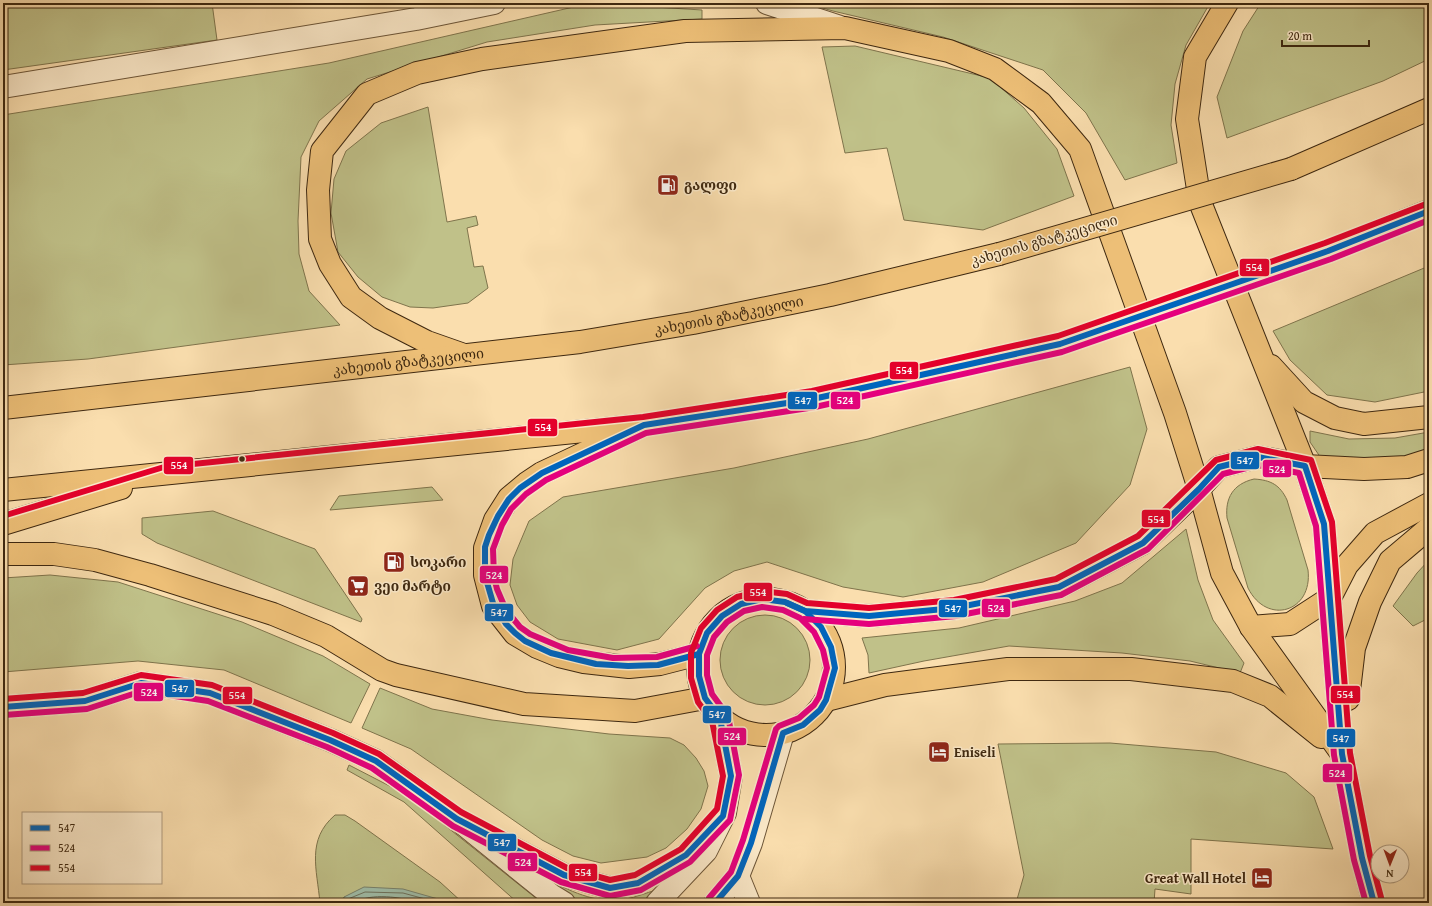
<svg xmlns="http://www.w3.org/2000/svg" width="1432" height="906" font-family="'Gentium Book Plus','Noto Serif Georgian',serif">
<style>
.green{fill:#c0c189;stroke:#7f744c}
.water{fill:#9fbca7;stroke:#78816b}
.lines{fill:none;stroke-linecap:round;stroke-linejoin:round}
.shore{stroke:#6e725c;stroke-width:1}
.minor-casing{stroke:#6d5638;stroke-width:24}
.major-casing{stroke:#3e2810;stroke-width:24}
.highway-casing{stroke:#3e2810;stroke-width:24}
.minor{stroke:#fceaca;stroke-width:22}
.major{stroke:#edbf77;stroke-width:22}
.highway{stroke:#edbf77;stroke-width:22}
.highway-bridge-casing{stroke:#3e2810;stroke-width:24;stroke-linecap:butt}
.highway-bridge{stroke:#edbf77;stroke-width:22}
.bus-1-casing{stroke:#fceaca;stroke-width:9}
.bus-2-casing{stroke:#fceaca;stroke-width:9}
.bus-3-casing{stroke:#fceaca;stroke-width:9}
.bus-1{stroke:#0065bd;stroke-width:6}
.bus-2{stroke:#e5007d;stroke-width:6}
.bus-3{stroke:#e4002b;stroke-width:6}
.bus-dot{fill:#3e2810;stroke:#fceaca;stroke-width:1.5}
.labels{text-anchor:middle;dominant-baseline:central;stroke-width:3;stroke-linejoin:round;paint-order:stroke}
.poi-label{font-size:14px;font-weight:bold;fill:#3e2810;stroke:#fceaca;text-anchor:start}
.street-label{font-size:14px;fill:#3e2810;stroke:#fceaca}
.line-badge{stroke:#fceaca;stroke-width:1.5}
.badge-label{font-size:11px;text-anchor:middle;font-weight:bold;fill:#fff}
</style>
<rect width="100%" height="100%" fill="#fadeae"/>
<filter id="stains"><feTurbulence type="fractalNoise" baseFrequency=".005" numOctaves="4"/><feColorMatrix values="0 0 0 0 .2 0 0 0 0 .09 0 0 0 0 .02 0 0 0 .5 -.17"/></filter>
<radialGradient id="worn" r=".72"><stop offset=".6" stop-color="#630" stop-opacity="0"/><stop offset="1" stop-color="#630" stop-opacity=".3"/></radialGradient>
<g class="green">
<path d="M3,3H212L217,40L3,70Z"/>
<path d="M591,3L702,10V19L595,25L487,42L367,79L319,121L301,157L298,221L299,254L309,291L340,325L88,359L3,365V115L329,63Z"/>
<path d="M805,3H1210L1186,45L1175,84L1171,125L1177,163L1125,180L1086,113L1043,70L943,37L833,11Z"/>
<path d="M1261,3H1429V59L1383,81L1227,138L1217,97L1243,31Z"/>
<path d="M855,46L990,78L1024,108L1057,149L1074,196L983,230L904,220L887,148L845,153L822,47Z"/>
<path d="M428,107L447,222L476,216L478,225L467,228L474,267L483,266L488,288L468,303L433,308L410,307L382,297L358,277L338,252L331,213L334,179L346,151L381,123Z"/>
<path d="M1429,266V391L1375,402L1327,395L1290,360L1273,331Z"/>
<path d="M1130,367L1147,429L1130,485L1076,543L983,582L903,597L843,587L767,562L734,571L705,588L659,639L617,650L558,639L530,622L517,605L510,585L513,559L529,521L563,497L734,468L868,439Z"/>
<path d="M1310,431L1349,439L1395,438L1429,432V453L1418,458L1323,461L1310,442Z"/>
<path d="M1254,479C1271,480 1280,485 1287,500L1308,570C1313,612 1267,626 1248,588L1227,518C1225,498 1233,484 1254,479Z"/>
<path d="M432,487L443,500L330,510L339,496Z"/>
<path d="M213,511L315,549L362,619L361,622L157,543L142,534V518Z"/>
<path d="M1186,529L1198,580L1213,620L1244,663L1240,673L1190,661L1122,653L1009,646L924,661L869,673L868,655L862,638L959,628L1075,601L1122,583Z"/>
<path d="M1429,560V618L1413,626L1393,606L1417,573Z"/>
<path d="M50,575L118,582L242,622L323,656L370,684L351,723L224,670L138,661L3,672V578Z"/>
<circle cx="765" cy="660" r="45"/>
<path d="M380,688L432,709L492,720L609,734L670,738L684,745L696,758L704,771L708,786L701,809L687,829L666,848L647,857L601,863L573,856L542,840L411,749L362,728Z"/>
<path d="M1110,743L1216,752L1286,773L1314,797L1333,849L1191,839V894L1155,889L1154,903H1016L1024,875L998,744Z"/>
<path d="M349,765L407,795L537,899L534,903H518L404,802L347,770Z"/>
<path d="M335,815H345L355,821L440,882L463,903L344,897L343,903H320C317,869 306,840 335,815Z"/>
<path d="M543,877C568,890 596,905 626,899C636,897 646,893 656,890L645,901L641,903H585L577,900Z"/>
</g>
<path class="water" d="M364,887L403,889L452,903H343L344,897Z"/>
<g class="lines">
<g class="shore">
<path d="M347,903L348,899L365,892L403,893L440,903"/>
<path d="M353,903C374,892 398,897 421,903"/>
</g>
<g class="minor-casing">
<g id="minor">
<path d="M767,3L840,27"/>
<path d="M3,87L416,19L494,3"/>
<path d="M3,707L85,701L141,683L210,693L330,740L376,761L457,819L551,895L564,903"/>
<path d="M501,842L564,875L610,888L638,883L686,855L723,816"/>
<path d="M738,876L749,903"/>
<path d="M657,903L706,851L725,813L731,776L720,718"/>
<path d="M715,903L738,876L751,843L783,733"/>
</g>
</g>
<g class="major-casing">
<g id="major">
<path d="M1227,3L1195,57L1187,119L1200,202L1305,466L1324,524L1342,754L1362,858L1374,903"/>
<path d="M464,355L427,342L380,318L351,297L330,264L320,239L318,190L322,151L367,94L417,73L482,59L685,31L845,28L949,51L995,69L1041,103L1080,149L1175,413L1199,489L1222,573L1251,627L1342,754"/>
<path d="M1271,366L1304,402L1335,418L1364,424L1429,417"/>
<path d="M642,426L542,473L527,483L509,498L495,520L485,548V575L493,606L515,634L537,647L559,656L584,662L629,667L660,664L699,654"/>
<path d="M3,554H54L95,560L150,575L273,614L326,636L382,670L396,675L524,704L635,711L705,698"/>
<circle cx="766" cy="667" r="68"/>
<path d="M805,611L869,616L955,608L1059,587L1143,543L1199,489L1219,467L1258,457L1305,466L1364,469L1407,467L1429,460"/>
<path d="M1251,627L1290,624L1330,598L1347,565L1375,533L1429,504"/>
<path d="M1348,699L1354,648L1370,602L1390,561L1429,528"/>
<path d="M826,700L885,685L1008,669H1131L1233,681L1270,696L1321,737"/>
</g>
</g>
<g class="highway-casing">
<g id="highway">
<path d="M1291,169L1429,109"/>
<path d="M1328,251L1429,211"/>
<path id="s1" d="M3,408L580,342L693,323L830,295L999,254"/>
<path d="M3,490L644,425L813,399L1060,344"/>
<path d="M3,524L121,488"/>
</g>
</g>
<use href="#minor" class="minor"/>
<use href="#major" class="major"/>
<use href="#highway" class="highway"/>
<g class="highway-bridge-casing">
<g id="highway-bridge">
<path d="M999,254L1291,169"/>
<path d="M1060,344L1328,251"/>
</g>
</g>
<use href="#highway-bridge" class="highway-bridge"/>
<g class="bus-1-casing">
<g id="bus-1">
<path d="M787,603L805,611L869,616L955,608L1059,587L1143,543L1199,489L1219,467L1258,457L1305,466L1324,524L1342,754L1362,858L1374,903"/>
<path d="M699,654L658,665L628,666L596,664L551,653L525,641L515,633L506,624L493,603L486,579L485,565V547L489,535L498,516L509,499L520,488L542,473L644,425L813,399L1060,344L1328,251L1429,211"/>
<path d="M3,707L85,701L141,683L210,693L330,740L376,761L457,819L564,875L610,888L638,883L686,855L723,816L731,776L720,718L705,698L699,676V654L707,633L722,616L741,604L762,599L785,602L805,611L821,627L831,647L835,668L826,700L820,710L803,725L783,733L751,843L738,876L715,903"/>
</g>
</g>
<g class="bus-2-casing">
<g id="bus-2">
<path d="M804,619L869,624L956,616L1061,595L1148,549L1223,474L1258,465L1299,473L1316,526L1334,755L1354,860L1366,903"/>
<path d="M697,646L657,657L613,658L568,650L530,634L520,627L506,610L497,589L494,577L493,549L502,525L511,509L526,494L546,480L646,433L815,407L1062,352L1331,259L1429,220"/>
<path d="M4,715L87,709L142,691L208,701L327,747L372,768L453,826L561,882L610,896L641,890L690,862L730,820L739,775L728,716L712,694L707,675V655L714,637L727,622L744,611L762,607L783,610L800,618L814,632L823,650L827,668L819,697L814,705L799,718L779,726L776,729L743,840L731,872L709,898"/>
</g>
</g>
<g class="bus-3-casing">
<g id="bus-3">
<path d="M3,516L164,467L643,417L812,391L1058,336L1325,243L1426,204"/>
<path d="M3,699L83,693L141,675L212,685L333,733L379,754L461,812L567,868L610,880L635,875L681,849L717,809L723,776L712,721L698,702L691,678V653L701,628L717,610L737,597L762,591L787,594L807,603L869,608L954,600L1056,579L1138,536L1216,460L1258,449L1311,460L1332,522L1350,753L1370,856L1382,901"/>
</g>
</g>
<use href="#bus-1" class="bus-1"/>
<use href="#bus-2" class="bus-2"/>
<use href="#bus-3" class="bus-3"/>
</g>
<defs>
<g id="fuel-square" transform="scale(1.15)"><rect x="-9" y="-9" width="18" height="18" rx="4" fill="#8f2418" stroke="#fceaca"/><path d="M-5.5-6h7V0h2V4h1.3V-2.5L3-4.5l.8-.8L6-3V5H2.5V1h-1V6h-7ZM-4.2-4.7v3.2H.2V-4.7Z" fill="#fff"/></g>
<g id="supermarket-square" transform="scale(1.15)"><rect x="-9" y="-9" width="18" height="18" rx="4" fill="#8f2418" stroke="#fceaca"/><path d="M-6-5.5h2.5l.6 2H6L4.5 2H-2.5L-4.4-4H-6ZM-1.5 3.2a1.3 1.3 0 1 0 .1 0ZM3 3.2a1.3 1.3 0 1 0 .1 0Z" fill="#fff"/></g>
<g id="hotel-square" transform="scale(1.15)"><rect x="-9" y="-9" width="18" height="18" rx="4" fill="#8f2418" stroke="#fceaca"/><path d="M-6-4.5h1.5V1H6V5H4.5V3h-9V5H-6ZM-4 0a1.8 1.8 0 1 1 3.6 0ZM.5 0V-2.5h3Q6-2.5 6 0Z" fill="#fff"/></g>
</defs>
<g fill-rule="evenodd">
<use href="#fuel-square" x="668" y="185"/>
<use href="#fuel-square" x="394" y="562"/>
<use href="#supermarket-square" x="358" y="586"/>
<use href="#hotel-square" x="939" y="752"/>
<use href="#hotel-square" x="1262" y="878"/>
</g>
<circle class="bus-dot" cx="242" cy="459" r="3.5"/>
<g class="labels">
<g class="poi-label">
<text x="684" y="185">გალფი</text>
<text x="410" y="562">სოკარი</text>
<text x="374" y="586">ვეი მარტი</text>
<text x="954" y="752">Eniseli</text>
<text x="1246" y="878" text-anchor="end">Great Wall Hotel</text>
</g>
<g class="street-label">
<text transform="translate(1044 240) rotate(-16)">კახეთის გზატკეცილი</text>
<text stroke="none"><textPath href="#s1" startOffset="732">კახეთის გზატკეცილი</textPath></text>
<text stroke="none"><textPath href="#s1" startOffset="408">კახეთის გზატკეცილი</textPath></text>
</g>
</g>
<g class="line-badge">
<rect x="1239" y="258" width="31" height="19" rx="4" fill="#e4002b"/>
<rect x="889" y="361" width="30" height="19" rx="4" fill="#e4002b"/>
<rect x="830" y="391" width="31" height="19" rx="4" fill="#e5007d"/>
<rect x="787" y="391" width="31" height="19" rx="4" fill="#0065bd"/>
<rect x="527" y="418" width="31" height="19" rx="4" fill="#e4002b"/>
<rect x="1230" y="451" width="30" height="19" rx="4" fill="#0065bd"/>
<rect x="163" y="456" width="31" height="19" rx="4" fill="#e4002b"/>
<rect x="1262" y="459" width="30" height="19" rx="4" fill="#e5007d"/>
<rect x="1141" y="509" width="30" height="19" rx="4" fill="#e4002b"/>
<rect x="479" y="565" width="30" height="19" rx="4" fill="#e5007d"/>
<rect x="743" y="582" width="30" height="20" rx="4" fill="#e4002b"/>
<rect x="981" y="598" width="30" height="20" rx="4" fill="#e5007d"/>
<rect x="938" y="599" width="30" height="19" rx="4" fill="#0065bd"/>
<rect x="484" y="603" width="30" height="19" rx="4" fill="#0065bd"/>
<rect x="164" y="679" width="31" height="19" rx="4" fill="#0065bd"/>
<rect x="133" y="682" width="31" height="20" rx="4" fill="#e5007d"/>
<rect x="1330" y="685" width="31" height="19" rx="4" fill="#e4002b"/>
<rect x="222" y="686" width="31" height="19" rx="4" fill="#e4002b"/>
<rect x="702" y="705" width="30" height="19" rx="4" fill="#0065bd"/>
<rect x="717" y="727" width="30" height="19" rx="4" fill="#e5007d"/>
<rect x="1326" y="728" width="30" height="20" rx="4" fill="#0065bd"/>
<rect x="1322" y="763" width="31" height="20" rx="4" fill="#e5007d"/>
<rect x="487" y="833" width="30" height="19" rx="4" fill="#0065bd"/>
<rect x="507" y="852" width="31" height="20" rx="4" fill="#e5007d"/>
<rect x="568" y="863" width="30" height="19" rx="4" fill="#e4002b"/>
</g>
<g class="badge-label">
<text x="1254" y="271">554</text>
<text x="904" y="374">554</text>
<text x="845" y="404">524</text>
<text x="803" y="404">547</text>
<text x="543" y="431">554</text>
<text x="1245" y="464">547</text>
<text x="179" y="469">554</text>
<text x="1277" y="473">524</text>
<text x="1156" y="523">554</text>
<text x="494" y="579">524</text>
<text x="758" y="596">554</text>
<text x="996" y="612">524</text>
<text x="953" y="612">547</text>
<text x="499" y="616">547</text>
<text x="180" y="692">547</text>
<text x="149" y="696">524</text>
<text x="1345" y="698">554</text>
<text x="237" y="699">554</text>
<text x="717" y="718">547</text>
<text x="732" y="740">524</text>
<text x="1341" y="742">547</text>
<text x="1337" y="777">524</text>
<text x="502" y="846">547</text>
<text x="523" y="866">524</text>
<text x="583" y="876">554</text>
</g>
<rect width="1432" height="906" fill="none" stroke="#fadeae" stroke-width="16"/>
<rect x="4" y="4" width="1424" height="898" fill="none" stroke="#3e2810" stroke-width="2"/>
<rect x="8" y="8" width="1416" height="890" fill="none" stroke="#3e2810"/>
<rect x="22" y="812" width="140" height="72" fill="#fceaca" stroke="#b09c80"/>
<rect x="30" y="825" width="20" height="6" fill="#0065bd" stroke="#b09c80"/>
<text x="58" y="832" font-size="12" fill="#3e2810">547</text>
<rect x="30" y="845" width="20" height="6" fill="#e5007d" stroke="#b09c80"/>
<text x="58" y="852" font-size="12" fill="#3e2810">524</text>
<rect x="30" y="865" width="20" height="6" fill="#e4002b" stroke="#b09c80"/>
<text x="58" y="872" font-size="12" fill="#3e2810">554</text>
<g transform="translate(1390 864) rotate(181)"><circle r="19" fill="#fceaca" stroke="#b09c80"/>
<path d="M0-3L7 15L0 10L-7 15Z" fill="#8f2418"/>
<text y="-6" font-size="11" font-weight="bold" text-anchor="middle" fill="#3e2810">N</text>
</g>
<path d="M1282 40v6h87v-6" fill="none" stroke="#3e2810" stroke-width="2"/>
<text x="1288" y="40" font-size="12" fill="#3e2810" stroke="#fceaca" stroke-width="3" paint-order="stroke">20 m</text>
<rect width="100%" height="100%" filter="url(#stains)"/>
<rect width="100%" height="100%" fill="url(#worn)"/>
</svg>
